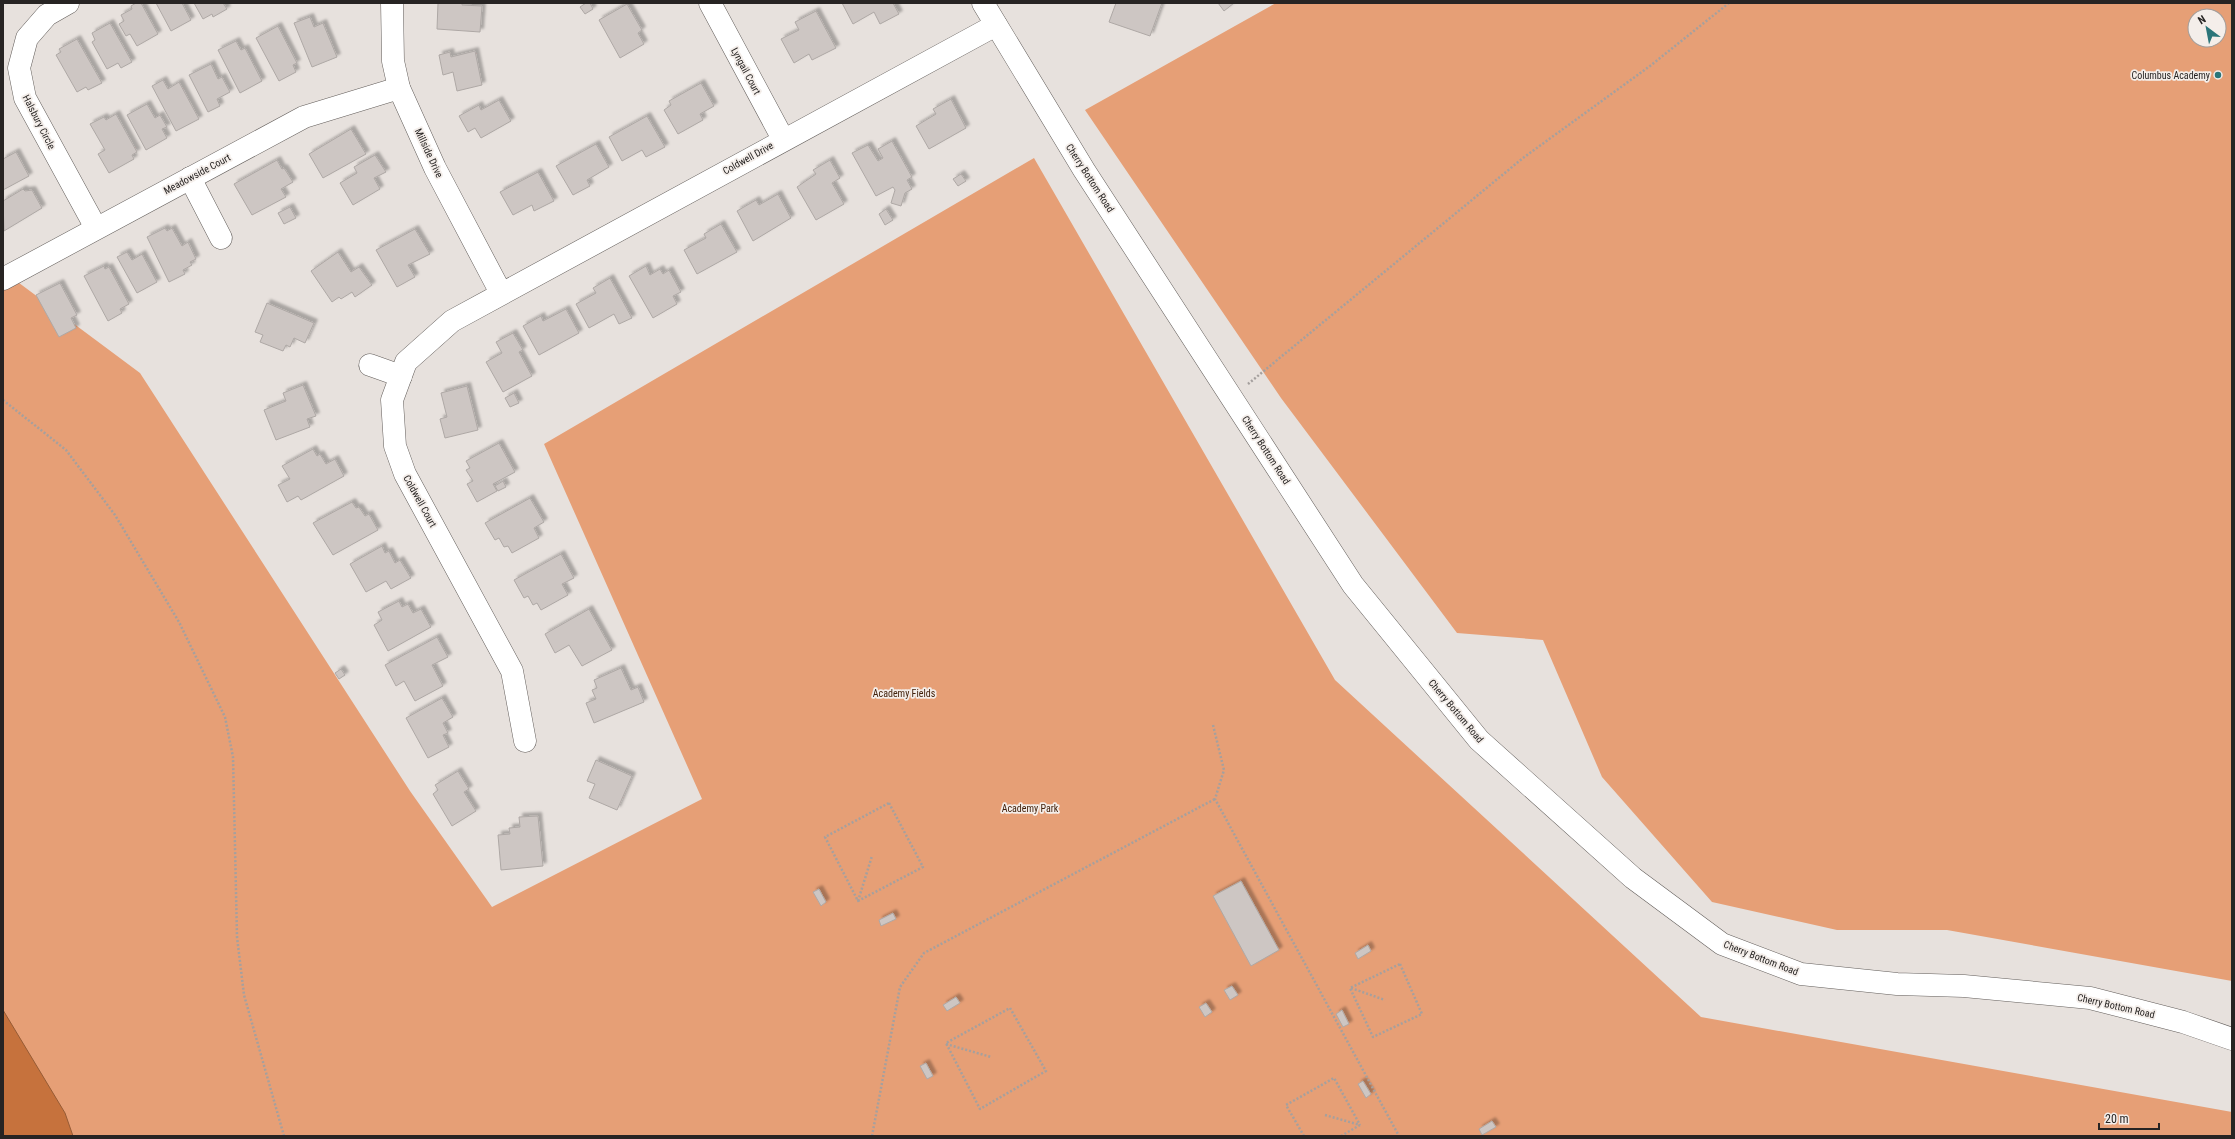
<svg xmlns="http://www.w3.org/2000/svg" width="2235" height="1139" font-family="'Roboto Condensed',sans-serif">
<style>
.green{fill:#e69f76;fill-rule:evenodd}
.water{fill:#c6723d;stroke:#965b35}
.building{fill:#cdc6c3;stroke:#aea8a5;filter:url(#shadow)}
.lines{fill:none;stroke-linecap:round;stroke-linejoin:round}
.minor-casing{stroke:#635e5b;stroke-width:23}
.secondary-casing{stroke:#635e5b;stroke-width:23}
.path{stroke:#a5a09e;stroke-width:2.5;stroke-dasharray:2 2;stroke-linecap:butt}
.minor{stroke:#fff;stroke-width:22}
.secondary{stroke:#fff;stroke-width:22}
.poi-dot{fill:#2b7579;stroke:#f4eeea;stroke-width:1.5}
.labels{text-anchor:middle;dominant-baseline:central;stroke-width:3.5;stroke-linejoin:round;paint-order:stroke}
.street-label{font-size:10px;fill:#272423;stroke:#f4eeea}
.poi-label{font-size:10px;fill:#272423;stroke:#f4eeea;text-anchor:end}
.park-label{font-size:10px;fill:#42200a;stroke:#f4eeea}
</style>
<defs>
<filter id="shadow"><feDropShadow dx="3.5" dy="-3.5" stdDeviation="1" flood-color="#0004"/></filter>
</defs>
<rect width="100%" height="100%" fill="#e7e1dd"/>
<g class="green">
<path d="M1276,3H2232V981L1947,930H1837L1712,902L1602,777L1543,640L1457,633L1281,398L1085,110ZM2195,16H2219V40H2195Z"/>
<path d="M1034,158L1335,680L1701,1017L2232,1112V1136H11L3,1125V271L140,373L410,791L492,907L702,799L544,444Z"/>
</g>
<path class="water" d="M3,1010L65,1113L73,1136H3Z"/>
<g class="building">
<path d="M136,3H141L158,34L137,46L130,34L126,36L119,24L124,21L121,15L132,9L131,6Z"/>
<path d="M156,3H182L191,20L171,31Z"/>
<path d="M194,3H223L227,9L213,17L212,14L203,19Z"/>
<path d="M438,3H462V5L482,6L480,32L437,29Z"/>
<path d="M586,3H590L593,9L585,14L580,7Z"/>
<path d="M842,3H893L899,14L880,24L874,12L853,24Z"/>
<path d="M1116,3H1162L1150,36L1109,22Z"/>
<path d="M1218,3H1234L1224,11Z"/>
<path d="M627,4L642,30L638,33L644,44L620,58L599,20Z"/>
<path d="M816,11L836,48L812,60L809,54L794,63L781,39L799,30L795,22Z"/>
<path d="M310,17L314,27L323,23L337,57L312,67L294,23Z"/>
<path d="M110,23L132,62L121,68L118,63L107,69L92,42L95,40L92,33Z"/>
<path d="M278,26L297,63L293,65L296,72L279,81L256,38Z"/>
<path d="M77,39L102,83L88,90L86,87L77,92L56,55L61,52L59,49Z"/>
<path d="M236,41L241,50L245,48L262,81L240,93L218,50Z"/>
<path d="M475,51L482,85L457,91L453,72L443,75L439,55L450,52L451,57Z"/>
<path d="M211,64L218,79L222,77L230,92L217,99L220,106L208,112L189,75Z"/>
<path d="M163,80L168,89L179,82L199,119L176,131L152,86Z"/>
<path d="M701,83L714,106L700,114L703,120L678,134L664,110L671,105L669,101Z"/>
<path d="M951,99L966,128L929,149L916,126L936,114L933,109Z"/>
<path d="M499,100L511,121L481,138L475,128L468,132L459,116L479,105L481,110Z"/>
<path d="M147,104L155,118L160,115L167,127L162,129L167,138L146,150L127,115Z"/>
<path d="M116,114L137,152L132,155L134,159L109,173L98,154L105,150L90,124L104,117L106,120Z"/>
<path d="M647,116L665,147L646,157L642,150L622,161L609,137Z"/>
<path d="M351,129L366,154L323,178L309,154Z"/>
<path d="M892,141L912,177L907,180L912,189L905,193L901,206L891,203L895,190L893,187L876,196L852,153L868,145L878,161L883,158L878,149Z"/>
<path d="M596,144L609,167L587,180L590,186L573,195L556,166Z"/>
<path d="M16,152L29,176L3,190V159Z"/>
<path d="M375,155L386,172L374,178L380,189L353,205L340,183L357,173L354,167Z"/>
<path d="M277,160L282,169L284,168L293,182L281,189L286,197L252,215L234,184Z"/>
<path d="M830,160L840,178L832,183L844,204L816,220L797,187L816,174L813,170Z"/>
<path d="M538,172L554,201L534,211L532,205L513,215L500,192Z"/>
<path d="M961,174L966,181L958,186L953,179Z"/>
<path d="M23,189L25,191L32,190L42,208L4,231L3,201Z"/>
<path d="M778,194L791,218L753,241L737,211L756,200L759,205Z"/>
<path d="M290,207L296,218L284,224L278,213Z"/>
<path d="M886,209L893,220L885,225L879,214Z"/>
<path d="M721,224L737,252L697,274L684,250L706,238L704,234Z"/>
<path d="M165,228L167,231L172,228L182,246L188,242L196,259L190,262L192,265L183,270L185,274L169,282L147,237Z"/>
<path d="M415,229L430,254L408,265L415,277L397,287L376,250Z"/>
<path d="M127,252L132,260L142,254L157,282L137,293L117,257Z"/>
<path d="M338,252L351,272L359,267L372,285L355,297L352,292L341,299L339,297L332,302L311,271Z"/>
<path d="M104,266L105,269L109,267L129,304L120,309L122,313L108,321L84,276Z"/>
<path d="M646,266L650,275L660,269L663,274L669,270L681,292L673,296L677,304L653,318L629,276Z"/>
<path d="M610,278L632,318L619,324L614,314L589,328L576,304L596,293L593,288Z"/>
<path d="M60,283L77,315L71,318L76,328L59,337L36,295Z"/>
<path d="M267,303L314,323L305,343L294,338L290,347L286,345L283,351L260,342L263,335L255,332Z"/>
<path d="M566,309L579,333L539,355L523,326L541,316L543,321Z"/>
<path d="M513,333L523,350L519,352L532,376L503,392L486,362L502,353L496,342Z"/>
<path d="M303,385L316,416L307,419L310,427L276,440L264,410L286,401L283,393Z"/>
<path d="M467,386L478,430L445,438L440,419L447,417L441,393Z"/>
<path d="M514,393L519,403L510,407L505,398Z"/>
<path d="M499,443L515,472L493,484L497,491L477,502L467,484L473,481L466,470L470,468L466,461Z"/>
<path d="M313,449L317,456L320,454L326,464L335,459L344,476L301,500L298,496L287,502L278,485L290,479L282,466Z"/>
<path d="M503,481L506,487L498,491L495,486Z"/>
<path d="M530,498L544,522L534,528L539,538L512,553L508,546L504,547L499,538L495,540L485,523Z"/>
<path d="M352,502L356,508L359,507L365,516L369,514L378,530L333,555L313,523Z"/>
<path d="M382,546L385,553L389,551L395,563L400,560L411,578L391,589L386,581L366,592L350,564Z"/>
<path d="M561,554L574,578L562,584L568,595L541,610L537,603L533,605L528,596L524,598L514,580Z"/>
<path d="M399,601L402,607L408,604L413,613L421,609L431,627L388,651L374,625L382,620L378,612Z"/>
<path d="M589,609L612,650L582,666L569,645L555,653L545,634Z"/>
<path d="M437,637L448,657L432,665L443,686L415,701L404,681L396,686L385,665Z"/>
<path d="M621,668L631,690L638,687L644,702L594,723L586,703L596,699L592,690L597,688L594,680Z"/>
<path d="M341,669L345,675L339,679L335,673Z"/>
<path d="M442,698L453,717L443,723L448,733L443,735L449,747L428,758L406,718Z"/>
<path d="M596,760L632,776L617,810L589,798L595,784L587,781Z"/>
<path d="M458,771L469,789L464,792L476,811L452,826L433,794L438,790L435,785Z"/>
<path d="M538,816L543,866L501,870L498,835L510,834L509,828L520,827L519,817Z"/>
<path d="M1241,881L1279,950L1251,966L1213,896Z"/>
<path d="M819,889L826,902L821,906L813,892Z"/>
<path d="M893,913L896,919L881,926L879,920Z"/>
<path d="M1368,945L1371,951L1358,959L1355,953Z"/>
<path d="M1232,986L1238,995L1230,1000L1224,990Z"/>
<path d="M956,997L960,1003L947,1011L943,1005Z"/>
<path d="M1206,1003L1212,1012L1205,1017L1199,1007Z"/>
<path d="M1342,1010L1349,1024L1343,1027L1336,1014Z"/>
<path d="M926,1063L933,1076L927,1079L920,1066Z"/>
<path d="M1363,1081L1371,1094L1366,1098L1358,1084Z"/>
<path d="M1492,1121L1496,1127L1482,1135L1479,1129Z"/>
</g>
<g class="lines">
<g class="minor-casing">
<g id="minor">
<path d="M68,3L47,15L27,38L19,68L25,98L96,228"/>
<path d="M392,3L393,61L399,88L435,168L501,293"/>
<path d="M710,3L783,139"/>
<path d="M190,178L221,238"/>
<path d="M3,279L304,117L399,88"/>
<path d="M370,365L401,376"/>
<path d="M525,741L512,671L405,474L395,446L392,400L406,362L452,321L996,25"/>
</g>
</g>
<g class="secondary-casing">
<path id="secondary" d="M983,3L1084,170L1353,585L1479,740L1633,878L1722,944L1801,974L1897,984L1964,986L2090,998L2183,1022L2232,1039"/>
</g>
<g class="path">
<path d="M1248,384L1523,158L1650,66L1729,3"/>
<path d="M3,400L66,450L115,515L179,622L225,717L233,757L237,937L244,995L284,1136"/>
<path d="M1213,725L1224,770L1215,799L1399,1136"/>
<path d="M889,803L923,867L858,901L825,837Z"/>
<path d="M858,901L872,856"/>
<path d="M1400,964L1422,1014L1373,1037L1350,988Z"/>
<path d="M1351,988L1385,1000"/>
<path d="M1010,1008L1046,1071L980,1109L946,1043Z"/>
<path d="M946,1044L991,1057"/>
<path d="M1325,1115L1360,1125"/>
<path d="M872,1136L900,987L924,953L1215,799"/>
<path d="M1304,1136L1286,1105L1334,1078L1360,1125"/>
<path d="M1341,1136L1360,1125"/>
</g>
<use href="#minor" class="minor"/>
<use href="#secondary" class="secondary"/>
</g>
<circle class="poi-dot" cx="2218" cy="75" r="4"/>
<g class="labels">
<g class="street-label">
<text transform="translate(746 71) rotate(62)">Lyngail Court</text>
<text transform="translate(39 122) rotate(63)">Halsbury Circle</text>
<text transform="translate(429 153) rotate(65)">Millside Drive</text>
<text transform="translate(748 158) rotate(-29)">Coldwell Drive</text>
<text transform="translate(197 174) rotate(-28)">Meadowside Court</text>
<text transform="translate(1090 178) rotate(57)">Cherry Bottom Road</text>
<text transform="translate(1266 450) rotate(57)">Cherry Bottom Road</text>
<text transform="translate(420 501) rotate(61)">Coldwell Court</text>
<text transform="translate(1456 711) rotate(50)">Cherry Bottom Road</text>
<text transform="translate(1761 958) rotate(21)">Cherry Bottom Road</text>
<text transform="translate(2116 1006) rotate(13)">Cherry Bottom Road</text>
</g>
<g class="poi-label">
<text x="2210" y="75">Columbus Academy</text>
</g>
<g class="park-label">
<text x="904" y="693">Academy Fields</text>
<text x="1030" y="808">Academy Park</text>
</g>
</g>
<rect width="2235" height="1139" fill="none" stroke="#272423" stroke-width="8"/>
<g transform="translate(2207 28) rotate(328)"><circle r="19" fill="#f4eeea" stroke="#a29d9a"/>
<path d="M0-3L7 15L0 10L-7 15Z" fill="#2b7579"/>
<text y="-6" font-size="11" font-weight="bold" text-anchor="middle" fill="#272423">N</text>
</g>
<path d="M2099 1123v6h60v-6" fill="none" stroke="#272423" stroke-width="2"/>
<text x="2105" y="1123" font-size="12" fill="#272423" stroke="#f4eeea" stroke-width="3" paint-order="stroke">20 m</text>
</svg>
